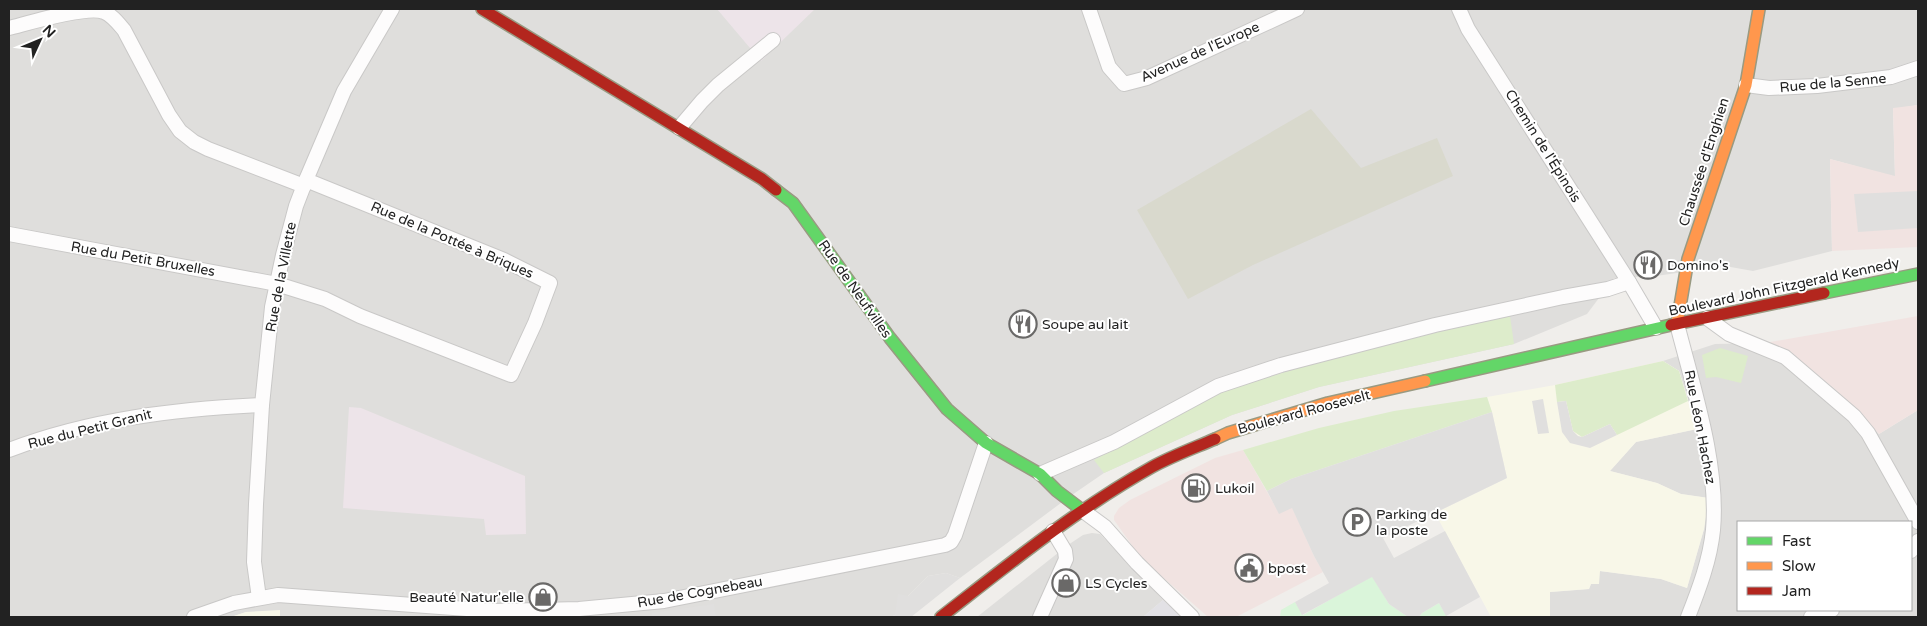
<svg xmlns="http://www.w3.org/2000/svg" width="1927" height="626" font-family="'Varela Round',sans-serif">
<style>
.residential{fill:#dfdedc;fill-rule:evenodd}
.commercial{fill:#f1e3e1}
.industrial{fill:#ede4e9}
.education{fill:#f8f7e8}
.construction{fill:#d9d9cd}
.grass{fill:#ddeccb}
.park{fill:#daf5da}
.parking{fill:#e0dfde}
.plaza{fill:#e2e1e5}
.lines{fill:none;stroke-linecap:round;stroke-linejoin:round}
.street-casing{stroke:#c9c8c7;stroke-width:16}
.fast-casing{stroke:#999a82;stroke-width:14}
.slow-casing{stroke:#999a82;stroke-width:14}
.jam-casing{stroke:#999a82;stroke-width:14}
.street{stroke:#fdfcfc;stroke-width:14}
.fast{stroke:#63d668;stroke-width:11}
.slow{stroke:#ff974d;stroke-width:11}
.jam{stroke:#b3261e;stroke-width:11}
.labels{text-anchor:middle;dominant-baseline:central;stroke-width:4;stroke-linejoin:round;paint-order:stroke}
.street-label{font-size:14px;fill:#222;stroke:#fff}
.poi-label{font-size:14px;fill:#222;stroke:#fff;text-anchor:start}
</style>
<rect width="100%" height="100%" fill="#f0eeeb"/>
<g class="residential">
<path d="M9,9H1918V105L1893,109L1895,177L1830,159L1832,251L1753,271L1725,266L1656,276L1614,278L1587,314L1514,344L1319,387L1232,415L1104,473L1069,497L960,578L946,573L928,576L908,596L895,615L891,617H280V611L246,612L231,617H9Z"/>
<path d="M1765,343L1791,356L1835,389L1879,434L1918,410V617H1550V592L1589,589L1591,584L1600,571L1661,579L1687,588L1704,529L1708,498L1681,494L1657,483L1610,471L1636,442L1697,429L1679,371L1663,361L1715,344ZM1738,522H1911V610H1738Z"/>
<path d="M1092,533L1100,534L1163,600L1143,617H977L1068,545L1083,535Z"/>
</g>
<g class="commercial">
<path d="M1918,105V247L1832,251L1830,159L1895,176L1893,108Z"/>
<path d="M1918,316V410L1879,434L1835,389L1791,356L1765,343Z"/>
<path d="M1243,450L1279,513L1292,507L1314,556L1323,572L1236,617H1208L1141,558L1114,520V516L1119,508L1130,500L1215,458Z"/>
</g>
<g class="industrial">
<path d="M717,9H815L761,61Z"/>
<path d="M349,407L361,408L525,476L526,534L486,535L484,519L343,508Z"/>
</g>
<g class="education">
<path d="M1663,361L1679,371L1697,429L1636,442L1610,471L1657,483L1681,494L1709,498L1704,529L1687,588L1661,579L1600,571L1599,584H1591L1589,589L1550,592V617H1491L1435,513L1507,478L1492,412L1487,397L1555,385Z"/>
<path d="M280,610V617H231L246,612Z"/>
</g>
<path class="construction" d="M1311,109L1361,168L1437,138L1453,176L1253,265L1188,299L1137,210Z"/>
<g class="grass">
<path d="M1510,316L1514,344L1319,387L1232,415L1104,473L1094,460L1222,392L1317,362L1431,332Z"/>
<path d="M1720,348L1748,356L1741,383L1716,377L1706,378L1702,355Z"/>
<path d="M1663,361L1679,371L1688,401L1617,435L1610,424L1582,437L1573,431L1566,401L1557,402L1555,385Z"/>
<path d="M1487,397L1492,412L1291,479L1267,491L1243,450L1319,428L1394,411Z"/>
</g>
<g class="park">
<path d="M1372,576L1389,604L1408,617H1280L1281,610L1295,602L1303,615Z"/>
<path d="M1439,603L1447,617H1419L1422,613Z"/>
</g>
<g class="parking">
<path d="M1918,191V228L1858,232L1854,194Z"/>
<path d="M1543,399L1549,433L1538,434L1532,401Z"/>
<path d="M1566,401L1573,431L1578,436L1582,437L1610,424L1617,435L1590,448L1570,443L1562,432L1557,402Z"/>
<path d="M1492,412L1507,478L1383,538L1394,558L1445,531L1480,597L1446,616L1439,603L1422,613L1419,617H1408L1389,604L1372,577L1302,615L1295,602L1329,583L1314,556L1292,508L1279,514L1267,491L1291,479Z"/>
<path d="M946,573L960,578L911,617H891L895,615L898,594L908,596L928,576Z"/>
<path d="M714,604L716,617H652V613Z"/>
</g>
<path class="plaza" d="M1163,600L1182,617H1143Z"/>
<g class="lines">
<g class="street-casing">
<g id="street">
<path d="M1089,9L1109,67L1124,84L1147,78L1297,9"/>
<path d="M1459,9L1468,29L1629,282L1656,328"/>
<path d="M9,28C29,23 87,5 104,12C112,15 118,23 124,30L169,115L180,131L194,142L208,149L304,186"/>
<path d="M1746,85L1769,88L1817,86L1891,77L1918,68"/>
<path d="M679,128L702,101L718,85L773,40"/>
<path d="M9,234L277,284L325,299L360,316L511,375L535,323L550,283L504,260L306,180"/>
<path d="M1707,318L1729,334L1785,357L1854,416L1868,433L1918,522"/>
<path d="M1677,324C1693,387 1719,465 1713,530C1710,560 1699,589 1688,617"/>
<path d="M9,450C90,419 176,409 262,405"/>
<path d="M1040,474L1114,442L1218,386L1281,365L1435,325L1563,297L1608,289L1629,282"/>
<path d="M1082,510L1105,527L1137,563L1192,617"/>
<path d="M1911,551L1918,541"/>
<path d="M259,598L254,562L256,504L262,405L272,307L283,255L296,206L306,180L344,91L392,9"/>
<path d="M194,617L234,603L278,595L494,611L579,609L664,601L945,545L951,542L955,535L986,443"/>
<path d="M1040,617L1066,559L1065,551L1053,531"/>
<path d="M1811,617L1832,610"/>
</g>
</g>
<g class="fast-casing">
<g id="fast">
<path d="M776,190L793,203L890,338L947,409L986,443L1040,474L1057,491L1082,510"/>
<path d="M1824,293L1918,274"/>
<path d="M1425,381L1671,325"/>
</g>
</g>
<g class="slow-casing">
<g id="slow">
<path d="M1677,324L1688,259L1746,85L1759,9"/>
<path d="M1215,439L1228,433L1328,403L1425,381"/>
</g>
</g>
<g class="jam-casing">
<g id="jam">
<path d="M482,9L762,179L776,190"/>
<path d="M1671,325L1824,293"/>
<path d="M941,617C1009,564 1077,509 1152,467C1172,456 1194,448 1215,439"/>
</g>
</g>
<use href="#street" class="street"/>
<use href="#fast" class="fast"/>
<use href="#slow" class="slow"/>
<use href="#jam" class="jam"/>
</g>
<defs>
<g id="restaurant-ring" transform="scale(1.4375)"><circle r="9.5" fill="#fff" stroke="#6a6968" stroke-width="1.5"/><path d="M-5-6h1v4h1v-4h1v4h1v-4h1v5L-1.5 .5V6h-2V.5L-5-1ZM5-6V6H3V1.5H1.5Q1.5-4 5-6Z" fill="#6a6968"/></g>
<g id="fuel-ring" transform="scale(1.4375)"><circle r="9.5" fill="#fff" stroke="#6a6968" stroke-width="1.5"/><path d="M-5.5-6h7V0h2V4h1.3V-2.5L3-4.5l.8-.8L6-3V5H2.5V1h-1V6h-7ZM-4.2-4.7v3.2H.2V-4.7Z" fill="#6a6968"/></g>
<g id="parking-ring" transform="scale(1.4375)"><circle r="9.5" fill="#fff" stroke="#6a6968" stroke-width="1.5"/><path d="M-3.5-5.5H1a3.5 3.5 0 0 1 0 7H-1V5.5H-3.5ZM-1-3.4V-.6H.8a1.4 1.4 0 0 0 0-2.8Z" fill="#6a6968"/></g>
<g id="civic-ring" transform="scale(1.4375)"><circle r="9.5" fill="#fff" stroke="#6a6968" stroke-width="1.5"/><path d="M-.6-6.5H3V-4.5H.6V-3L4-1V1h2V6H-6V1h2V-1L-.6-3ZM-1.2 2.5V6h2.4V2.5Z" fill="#6a6968"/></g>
<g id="shop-ring" transform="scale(1.4375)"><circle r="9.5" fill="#fff" stroke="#6a6968" stroke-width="1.5"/><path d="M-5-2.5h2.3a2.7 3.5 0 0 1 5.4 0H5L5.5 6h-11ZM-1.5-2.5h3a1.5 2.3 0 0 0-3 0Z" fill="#6a6968"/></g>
</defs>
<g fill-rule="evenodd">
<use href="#restaurant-ring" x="1648" y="265"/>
<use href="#restaurant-ring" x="1023" y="324"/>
<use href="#fuel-ring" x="1196" y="488"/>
<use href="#parking-ring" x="1357" y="522"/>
<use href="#civic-ring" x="1249" y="568"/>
<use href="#shop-ring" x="1066" y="583"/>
<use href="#shop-ring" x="543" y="597"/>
</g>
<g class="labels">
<g class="street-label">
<text transform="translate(1200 52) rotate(-24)">Avenue de l'Europe</text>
<text transform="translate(1833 83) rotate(-5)">Rue de la Senne</text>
<text transform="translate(1543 146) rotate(58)">Chemin de l'Épinois</text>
<text transform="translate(1704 162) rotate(-72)">Chaussée d'Enghien</text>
<text transform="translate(452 240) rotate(23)">Rue de la Pottée à Briques</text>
<text transform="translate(143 259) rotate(10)">Rue du Petit Bruxelles</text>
<text transform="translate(281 277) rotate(-79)">Rue de la Villette</text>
<text transform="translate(1784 287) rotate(-12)">Boulevard John Fitzgerald Kennedy</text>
<text transform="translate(855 289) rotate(55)">Rue de Neufvilles</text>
<text transform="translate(1304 412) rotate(-15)">Boulevard Roosevelt</text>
<text transform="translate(1700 427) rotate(79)">Rue Léon Hachez</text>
<text transform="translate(90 429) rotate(-14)">Rue du Petit Granit</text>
<text transform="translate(700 592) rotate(-10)">Rue de Cognebeau</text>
</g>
<g class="poi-label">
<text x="1667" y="265">Domino's</text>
<text x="1042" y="324">Soupe au lait</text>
<text x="1215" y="488">Lukoil</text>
<text x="1376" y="514">Parking de<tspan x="1376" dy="16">la poste</tspan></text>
<text x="1268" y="568">bpost</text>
<text x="1085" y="583">LS Cycles</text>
<text x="524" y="597" text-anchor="end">Beauté Natur'elle</text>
</g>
</g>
<rect width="1927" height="626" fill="none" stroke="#222222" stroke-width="20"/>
<rect x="1737" y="521" width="175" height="90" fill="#ffffff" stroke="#a7a7a7"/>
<rect x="1747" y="537" width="25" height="8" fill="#63d668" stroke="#a7a7a7"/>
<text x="1782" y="546" font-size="15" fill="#222222">Fast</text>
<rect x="1747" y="562" width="25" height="8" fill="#ff974d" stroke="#a7a7a7"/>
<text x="1782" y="571" font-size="15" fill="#222222">Slow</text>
<rect x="1747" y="587" width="25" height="8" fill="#b3261e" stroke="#a7a7a7"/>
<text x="1782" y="596" font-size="15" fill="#222222">Jam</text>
<g transform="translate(40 40) rotate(46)" stroke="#ffffff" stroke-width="4" paint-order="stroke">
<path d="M0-4L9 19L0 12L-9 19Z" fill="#222222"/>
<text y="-8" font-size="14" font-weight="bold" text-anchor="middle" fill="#222222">N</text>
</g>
</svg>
